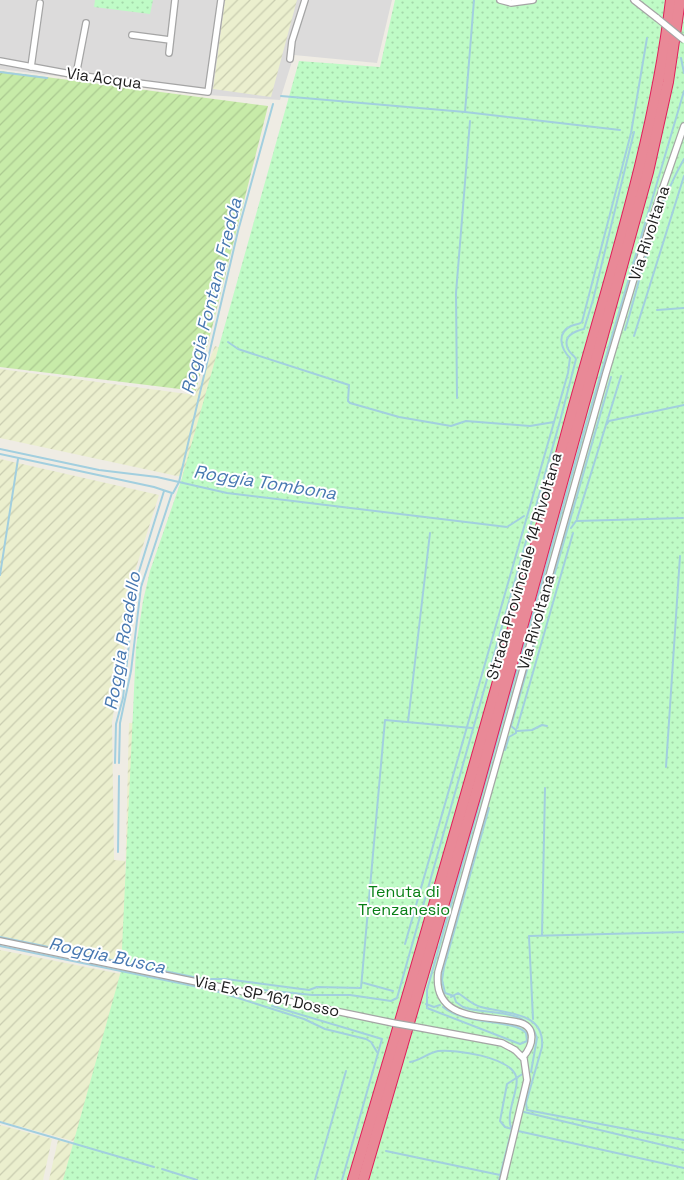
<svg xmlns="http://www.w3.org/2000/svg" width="684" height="1180" font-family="'Space Grotesk',sans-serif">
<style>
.residential{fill:#dcdbdb}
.farmland{fill:url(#farmland-furrows)}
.park{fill:url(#park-dots)}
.garden{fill:url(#garden-furrows)}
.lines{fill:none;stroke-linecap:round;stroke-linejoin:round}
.stream{stroke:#a2cfdf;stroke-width:2}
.street-casing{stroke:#a5a5a5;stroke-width:8}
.highway-casing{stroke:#e01e5a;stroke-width:12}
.street{stroke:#fff;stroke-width:5.5}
.highway{stroke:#e98997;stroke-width:10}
.street-bridge-casing{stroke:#a5a5a5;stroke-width:8;stroke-linecap:butt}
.street-bridge{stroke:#fff;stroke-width:5.5}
.labels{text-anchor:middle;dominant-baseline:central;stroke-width:4;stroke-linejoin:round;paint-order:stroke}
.street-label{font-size:16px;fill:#1e1e1e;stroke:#fff}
.park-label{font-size:16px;fill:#088016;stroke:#fff}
.water-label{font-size:18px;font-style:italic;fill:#4778b1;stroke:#fff}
</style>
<defs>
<pattern id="farmland-furrows" width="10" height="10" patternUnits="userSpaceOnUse" patternTransform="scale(1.25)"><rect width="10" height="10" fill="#ebefce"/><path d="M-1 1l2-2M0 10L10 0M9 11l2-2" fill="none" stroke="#c9ccb0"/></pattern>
<pattern id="park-dots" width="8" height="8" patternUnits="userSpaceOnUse" patternTransform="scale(1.25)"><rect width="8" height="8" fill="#bffbc6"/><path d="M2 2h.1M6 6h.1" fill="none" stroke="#a4d7aa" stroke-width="1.8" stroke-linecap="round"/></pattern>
<pattern id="garden-furrows" width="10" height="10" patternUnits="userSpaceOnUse" patternTransform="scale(1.25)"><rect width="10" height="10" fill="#c7eba8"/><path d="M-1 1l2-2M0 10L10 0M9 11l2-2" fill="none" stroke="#aac990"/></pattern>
</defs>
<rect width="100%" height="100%" fill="#efece4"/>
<path class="residential" d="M0,0H392L377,63L294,55L280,100L208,95L0,69Z"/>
<g class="farmland">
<path d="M225,0H297L271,97L213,89Z"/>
<path d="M215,346L339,395L447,509L177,476L0,438V369L195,395Z"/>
<path d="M0,459L159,495L135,571L133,597L112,722L114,860L125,861V885L129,723L464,733L212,980L0,937Z"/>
<path d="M0,950L207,991L154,1163L0,1121Z"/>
<path d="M0,1125L52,1139L43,1180H0Z"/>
<path d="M58,1140L153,1168L150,1180H49Z"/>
</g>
<g class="park">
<path d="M95,0H153L150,14L94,7Z"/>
<path d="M395,0H684V1180H63L121,971L136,647L143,601L150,571L182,478L299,61L380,67Z"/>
</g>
<path class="garden" d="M0,71L268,106L196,391L0,367Z"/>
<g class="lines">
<g class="stream">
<path d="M681,58L684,73"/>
<path d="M0,72L47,78"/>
<path d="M281,96L465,112L620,130"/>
<path d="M465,112L474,0"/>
<path d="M657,310L684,308"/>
<path d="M625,330C642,274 654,211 684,159"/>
<path d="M634,336L684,176"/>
<path d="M228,342L238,349L349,385L348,401L350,403L399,417L451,426L466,421L530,426L554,422"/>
<path d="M457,398L456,293L470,121"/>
<path d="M607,424L609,421L684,405"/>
<path d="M0,449L99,470L157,477L227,493L507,527L524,516"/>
<path d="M0,454L154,487L172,493L141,587L131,671L120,723L119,763"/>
<path d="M173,493L179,482L238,231L273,104"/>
<path d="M577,519L621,376"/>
<path d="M571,528L576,521L683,518"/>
<path d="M0,575L18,459"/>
<path d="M408,722L430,533"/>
<path d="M517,728L573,533"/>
<path d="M517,731L532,730L542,725L547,726"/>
<path d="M505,750L509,737L516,733V730L511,726L611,377"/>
<path d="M115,763L116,724L123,698L136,581L164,491"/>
<path d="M666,767L680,556"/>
<path d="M489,808L444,967L442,980L445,993L454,996L456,1002L463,1007C487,1016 528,1006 537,1038L531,1072"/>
<path d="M118,852L119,776"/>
<path d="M542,935L545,788"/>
<path d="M0,937L73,952"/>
<path d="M405,944L568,373L570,358C561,349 556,333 571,326C576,324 578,325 582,322L631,133L647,38"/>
<path d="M0,946L208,989"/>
<path d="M82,954L203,979H226L309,990L317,987L361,988L385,720L472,728"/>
<path d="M364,983L393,991"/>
<path d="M253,989L312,995H350L391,1001L397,998L560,421L576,359C574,355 570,354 568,349C562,336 575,331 584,329L593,300L634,132"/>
<path d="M216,991L304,1019L325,1029L366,1039L371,1042L377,1052"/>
<path d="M451,997L458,993C466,998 472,1005 481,1007C506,1014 545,1011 542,1047L526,1103L527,1110L684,1140"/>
<path d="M426,1004L434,1007L440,1005"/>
<path d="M272,1006L382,1039L342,1180"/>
<path d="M443,1007C466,1026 515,1019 526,1033L527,1041L520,1044L427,1008V990L585,428L684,91"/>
<path d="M533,1019L529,936L684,932"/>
<path d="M410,1062C419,1061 428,1053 438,1051C456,1049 509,1057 516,1076C518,1081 516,1087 515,1092C513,1102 506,1120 512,1129L499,1180"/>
<path d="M524,1112L684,1150"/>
<path d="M0,1122L154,1167"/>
<path d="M512,1129L505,1127L500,1121L507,1084L524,1073"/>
<path d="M518,1131L684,1168"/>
<path d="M386,1151L500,1175"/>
<path d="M162,1169L197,1180"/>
<path d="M315,1180L346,1071"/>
</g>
<g class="street-casing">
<g id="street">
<path d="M500,0L511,3L533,0"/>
<path d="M634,0L657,18"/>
<path d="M132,35L170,40"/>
<path d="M169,53L175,0"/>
<path d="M290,59L292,41L305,0"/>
<path d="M0,61L76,75L208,92L221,0"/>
<path d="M31,67L40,3"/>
<path d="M76,75L86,23"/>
<path d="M0,941L393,1023"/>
<path d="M416,1027L502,1043L515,1050L524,1059L527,1080L503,1180"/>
<path d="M523,1057C533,1046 538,1026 517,1022C485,1015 432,1022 438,972L606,373L649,228L684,126"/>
</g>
</g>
<g class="highway-casing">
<g id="highway">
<path d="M353,1180C428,929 501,677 569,424C607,284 654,145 671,0"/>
<path d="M363,1180L477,790L648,172L668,82L680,0"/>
</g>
</g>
<use href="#street" class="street"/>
<use href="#highway" class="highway"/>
<g class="street-bridge-casing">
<g id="street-bridge">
<path d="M657,18L684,40"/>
<path d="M393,1023L416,1027"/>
</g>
</g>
<use href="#street-bridge" class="street-bridge"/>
</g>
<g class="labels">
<g class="street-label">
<text transform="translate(104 78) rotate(8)">Via Acqua</text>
<text transform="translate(649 233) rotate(-72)">Via Rivoltana</text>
<text transform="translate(524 566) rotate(-74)">Strada Provinciale 14 Rivoltana</text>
<text transform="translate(536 622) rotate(-74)">Via Rivoltana</text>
<text transform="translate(267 996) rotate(12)">Via Ex SP 161 Dosso</text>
</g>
<g class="park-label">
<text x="404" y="891">Tenuta di<tspan x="404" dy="18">Trenzanesio</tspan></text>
</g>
<g class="water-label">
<text transform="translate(211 296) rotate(-76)">Roggia Fontana Fredda</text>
<text transform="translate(265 482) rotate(9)">Roggia Tombona</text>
<text transform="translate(122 641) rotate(-80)">Roggia Roadello</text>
<text transform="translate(107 955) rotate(12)">Roggia Busca</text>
</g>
</g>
</svg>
